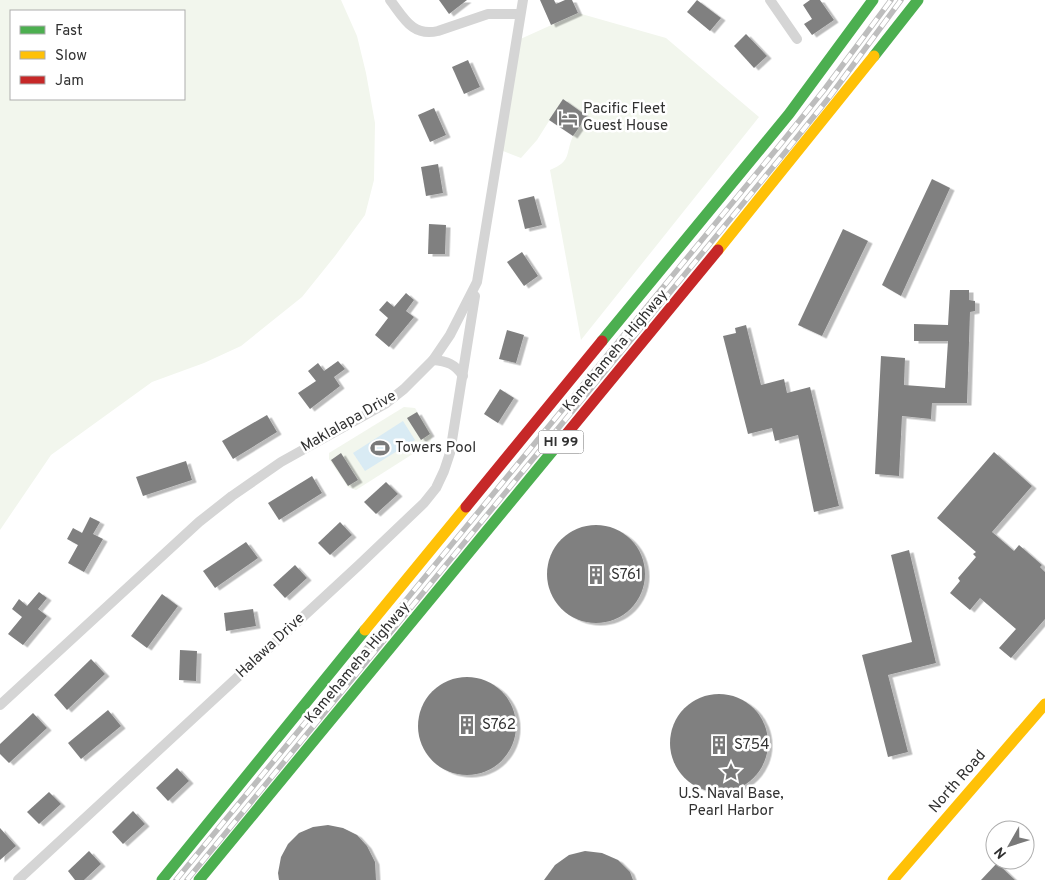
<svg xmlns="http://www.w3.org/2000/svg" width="1045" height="880" font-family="Overpass,sans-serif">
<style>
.green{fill:#f2f6ed;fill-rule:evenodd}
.water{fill:#d9ebf4}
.building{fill:#808080;filter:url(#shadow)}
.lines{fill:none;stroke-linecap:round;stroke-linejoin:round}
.street{stroke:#d5d5d5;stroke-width:10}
.fast{stroke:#4caf50;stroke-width:11}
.slow{stroke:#ffc107;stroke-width:11}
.jam{stroke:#c62828;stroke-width:11}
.rail-casing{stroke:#bdbdbd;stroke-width:5.5}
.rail{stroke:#fff;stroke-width:4;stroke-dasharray:11;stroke-linecap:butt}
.labels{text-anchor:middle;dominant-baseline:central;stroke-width:5;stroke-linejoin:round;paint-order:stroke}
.shield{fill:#fff;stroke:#6f6f6f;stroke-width:1}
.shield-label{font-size:14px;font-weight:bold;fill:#313131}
.poi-label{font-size:15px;fill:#313131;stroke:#fff;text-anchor:start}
.street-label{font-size:15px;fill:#313131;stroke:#fff}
</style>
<defs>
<filter id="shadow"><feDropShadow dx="4.5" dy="2.5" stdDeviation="0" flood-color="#0004"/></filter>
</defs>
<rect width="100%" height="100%" fill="#fff"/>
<g class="green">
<path d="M0,0H341L357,36L366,73L375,123L374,180L365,215L335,256L302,297L241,346L204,363L152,382L51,455L0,530ZM184,11V99H11V11Z"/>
<path d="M578,13L666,38L759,117L581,340L550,170C572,161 565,154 573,136C577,129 582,122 587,116L563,99L537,140L521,158L498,149L516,41Z"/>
<path d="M404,407L415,408L432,436L430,443L356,490L348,487L329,459V453Z"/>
</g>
<path class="water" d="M403,421L415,440L365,471L353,453Z"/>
<g class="building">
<path d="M439,0H467L449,14Z"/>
<path d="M540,0H554L556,4L565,0H572L578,13L551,25Z"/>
<path d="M697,0L721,18L710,31L687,12Z"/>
<path d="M810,0H820L834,20L812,35L804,24L812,19L803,5Z"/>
<path d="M746,34L767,56L754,68L734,46Z"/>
<path d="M468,60L480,87L464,94L452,67Z"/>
<path d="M563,99L587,116L573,136L549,120Z"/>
<path d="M434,108L446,135L430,142L418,115Z"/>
<path d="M438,164L443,193L426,196L421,167Z"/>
<path d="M932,179L950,188L901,296L882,285Z"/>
<path d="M534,196L542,225L525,229L518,200Z"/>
<path d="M429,224L446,225L445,254H428Z"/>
<path d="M843,229L868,241L822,336L798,325Z"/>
<path d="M522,252L538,276L524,286L507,262Z"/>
<path d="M950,290H969V300L975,301V311L970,312L967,403H932L931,419L902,416L899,476L875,474L881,356L905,358L904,385L945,388L948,341H914V324L948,325Z"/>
<path d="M406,293L414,300L406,311L414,317L389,347L375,335L388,318L379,310L387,301L394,307Z"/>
<path d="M746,325L761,385L784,379L787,393L810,387L839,506L814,512L798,435L775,441L772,428L748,434L723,336L736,333L735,328Z"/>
<path d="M507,330L524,335L516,363L499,359Z"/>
<path d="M338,361L345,369L334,377L340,386L310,409L298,393L316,381L308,371L318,363L324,371Z"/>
<path d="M500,389L514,398L498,423L484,414Z"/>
<path d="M417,412L430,434L421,440L407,418Z"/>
<path d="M267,415L277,432L233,459L222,441Z"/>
<path d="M994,452L1032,486L992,532L1014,551L1019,545L1042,565L1040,567L1045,572V619L1011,658L999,648L1016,629L980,598L970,610L950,593L960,581L958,578L976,557L973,554L976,552L937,518Z"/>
<path d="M341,453L358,480L348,486L331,460Z"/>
<path d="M186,461L192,480L143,496L136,477Z"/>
<path d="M312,476L322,493L279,520L268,503Z"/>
<path d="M386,482L398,494L376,514L364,502Z"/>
<path d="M90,517L100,522L93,534L103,539L84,572L68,563L78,545L67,539L73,528L82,533Z"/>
<path d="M340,522L352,535L330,555L318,543Z"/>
<circle cx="596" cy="574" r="49"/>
<path d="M246,542L258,558L215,588L203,571Z"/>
<path d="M909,550L936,663L888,675L908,752L888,757L862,655L912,642L891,555Z"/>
<path d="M295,565L307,578L285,598L273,585Z"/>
<path d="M39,592L47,598L38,609L47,616L23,645L8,634L22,617L12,609L19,599L27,606Z"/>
<path d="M162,594L178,606L147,648L131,636Z"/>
<path d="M253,609L256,626L226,631L224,613Z"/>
<path d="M180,650L197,651L196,681L179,680Z"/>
<path d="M91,659L105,674L67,710L54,695Z"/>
<circle cx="467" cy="726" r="49"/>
<circle cx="719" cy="743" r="49"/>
<path d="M108,710L121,726L81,759L68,743Z"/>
<path d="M33,713L47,728L9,763L0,754V744Z"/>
<path d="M177,768L189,781L168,801L156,788Z"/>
<path d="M49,792L61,804L39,824L27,812Z"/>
<path d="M133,811L145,824L123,844L112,832Z"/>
<path d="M328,825L343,828L357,835L367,846L375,862L376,880H279L278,873L281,857L288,844L299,833L313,827Z"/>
<path d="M0,828L16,846L0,860Z"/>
<path d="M89,851L101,864L84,880H75L68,871Z"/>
<path d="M585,851L602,853L618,860L630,872L633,880H544L555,865L569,855Z"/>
<path d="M997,863L1015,880H981Z"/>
</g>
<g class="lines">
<g class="street">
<path d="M390,0C404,18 412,37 438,31L488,14H520"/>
<path d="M770,0L797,39"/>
<path d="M433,360C447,361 455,364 463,376"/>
<path d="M0,705L199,522L232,496L281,462L385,404L404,389L433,360L450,335L477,282L523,0"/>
<path d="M18,880L359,565L424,503L436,488L444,471L450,453L475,296"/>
</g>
<g class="fast">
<path d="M874,56L918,0"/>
<path d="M602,341L789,114L873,0"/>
<path d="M162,880L365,630"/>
<path d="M199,880L555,448"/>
</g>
<g class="slow">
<path d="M718,250L874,56"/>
<path d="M365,630L466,507"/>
<path d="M893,880L1045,704"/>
</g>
<g class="jam">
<path d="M555,448L718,250"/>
<path d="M466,507L602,341"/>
</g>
<g class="rail-casing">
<g id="rail">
<path d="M176,880L779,146L824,90L891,0"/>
<path d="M187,880L787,150L831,95L901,0"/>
</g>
</g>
<use href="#rail" class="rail"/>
</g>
<defs>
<g id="hotel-bare" transform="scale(1.5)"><path d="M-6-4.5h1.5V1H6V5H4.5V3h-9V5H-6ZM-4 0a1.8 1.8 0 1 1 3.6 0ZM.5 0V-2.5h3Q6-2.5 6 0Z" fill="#797979" stroke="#fff" stroke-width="2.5" paint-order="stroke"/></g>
<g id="stadium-bare" transform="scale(1.5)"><path d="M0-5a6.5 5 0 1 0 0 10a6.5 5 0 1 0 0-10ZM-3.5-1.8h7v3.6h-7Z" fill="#797979" stroke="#fff" stroke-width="2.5" paint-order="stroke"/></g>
<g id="building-bare" transform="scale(1.5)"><path d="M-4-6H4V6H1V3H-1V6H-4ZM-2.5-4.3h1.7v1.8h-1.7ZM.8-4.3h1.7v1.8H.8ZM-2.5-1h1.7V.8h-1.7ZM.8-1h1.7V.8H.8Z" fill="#797979" stroke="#fff" stroke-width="2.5" paint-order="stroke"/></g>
<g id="sight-bare" transform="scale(1.5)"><path d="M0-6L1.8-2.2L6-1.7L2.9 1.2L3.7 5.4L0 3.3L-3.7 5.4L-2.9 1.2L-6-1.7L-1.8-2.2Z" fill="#797979" stroke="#fff" stroke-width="2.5" paint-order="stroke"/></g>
</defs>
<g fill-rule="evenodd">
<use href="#hotel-bare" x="568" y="118"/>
<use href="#stadium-bare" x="380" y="448"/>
<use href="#building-bare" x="596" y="575"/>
<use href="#building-bare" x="467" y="725"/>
<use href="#building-bare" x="719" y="745"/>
<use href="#sight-bare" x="731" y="772"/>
</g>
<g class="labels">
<rect class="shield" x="538.5" y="430.5" width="45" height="23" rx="4"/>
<g class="shield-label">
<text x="561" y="442">HI 99</text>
</g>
<g class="poi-label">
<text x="583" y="109">Pacific Fleet<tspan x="583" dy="17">Guest House</tspan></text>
<text x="395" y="448">Towers Pool</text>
<text x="611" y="575">S761</text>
<text x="482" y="725">S762</text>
<text x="734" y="745">S754</text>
<text x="731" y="794" text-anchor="middle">U.S. Naval Base,<tspan x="731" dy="17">Pearl Harbor</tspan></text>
</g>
<g class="street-label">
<text transform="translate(616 351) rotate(-50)">Kamehameha Highway</text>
<text transform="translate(349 422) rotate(-30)">Maklalapa Drive</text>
<text transform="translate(271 646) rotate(-43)">Halawa Drive</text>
<text transform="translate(358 663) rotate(-50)">Kamehameha Highway</text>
<text transform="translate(958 782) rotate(-49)">North Road</text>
</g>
</g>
<rect x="10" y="10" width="175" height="90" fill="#ffffff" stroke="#adadad"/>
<rect x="20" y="26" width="25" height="8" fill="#4caf50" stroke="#adadad"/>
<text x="55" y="35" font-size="15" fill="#313131">Fast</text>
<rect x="20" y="51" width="25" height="8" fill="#ffc107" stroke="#adadad"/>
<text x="55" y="60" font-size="15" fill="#313131">Slow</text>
<rect x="20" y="76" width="25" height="8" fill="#c62828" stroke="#adadad"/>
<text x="55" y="85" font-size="15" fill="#313131">Jam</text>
<g transform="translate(1010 845) rotate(231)"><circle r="24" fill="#ffffff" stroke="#adadad"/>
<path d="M0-4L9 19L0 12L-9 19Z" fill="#797979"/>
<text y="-8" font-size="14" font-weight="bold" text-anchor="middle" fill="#313131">N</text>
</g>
</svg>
